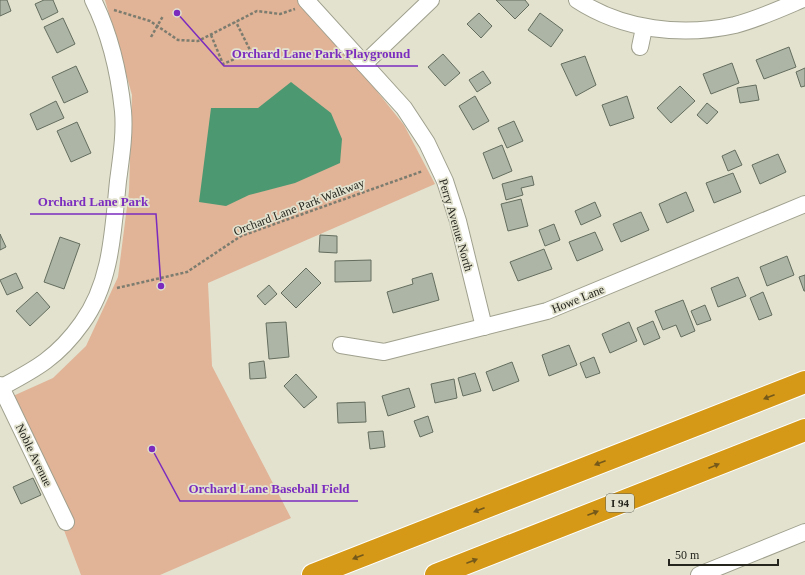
<svg xmlns="http://www.w3.org/2000/svg" width="805" height="575" font-family="Georgia,serif">
<style>
.green{fill:#e1b397}
.water{fill:#4b9871}
.building{fill:#adb6a6;stroke:#646d5e}
.lines{fill:none;stroke-linecap:round;stroke-linejoin:round}
.minor-casing{stroke:#a0a08e;stroke-width:18}
.motorway-casing{stroke:#fff;stroke-width:24}
.path{stroke:#7c7c6f;stroke-width:2.5;stroke-dasharray:3 2;stroke-linecap:butt}
.minor{stroke:#fff;stroke-width:16}
.motorway{stroke:#d59917;stroke-width:22}
.oneway{fill:#74591b}
.labels{text-anchor:middle;dominant-baseline:central;stroke-width:3.5;stroke-linejoin:round;paint-order:stroke}
.shield{fill:#e2e2cf;stroke:#5e5e53;stroke-width:1}
.shield-label{font-size:11px;font-weight:bold;fill:#25251e}
.street-label{font-size:12px;fill:#25251e;stroke:#e2e2cf}
.leader{fill:none;stroke:#7b2cbf;stroke-width:1.5}
.callout-dot{fill:#7b2cbf;stroke:#e2e2cf;stroke-width:1.5}
.callout-label{font-size:13px;text-anchor:middle;font-weight:bold;fill:#7b2cbf;stroke:#e2e2cf;stroke-width:3.5;stroke-linejoin:round;paint-order:stroke}
</style>
<rect width="100%" height="100%" fill="#e2e2cf"/>
<path class="green" d="M105,0H299L363,74L404,125L435,184L208,283L212,366L291,518L160,575H81L13,396L53,378L86,346L118,277L129,191L132,95Z"/>
<path class="water" d="M291,82L331,113L342,139L340,163L295,183L249,195L226,206L199,202L211,108H258Z"/>
<g class="building">
<path d="M0,0H7L11,11L0,16Z"/>
<path d="M44,0H53L58,12L42,20L35,4Z"/>
<path d="M496,0H525L529,5L515,19Z"/>
<path d="M479,13L492,26L481,38L467,24Z"/>
<path d="M540,13L563,30L551,47L528,30Z"/>
<path d="M63,18L75,44L57,53L44,27Z"/>
<path d="M789,47L796,67L764,79L756,60Z"/>
<path d="M443,54L460,73L445,86L428,67Z"/>
<path d="M585,56L596,85L576,96L561,64Z"/>
<path d="M732,63L739,83L711,94L703,74Z"/>
<path d="M76,66L88,92L64,103L52,77Z"/>
<path d="M805,68V86L801,87L796,72Z"/>
<path d="M483,71L491,83L477,92L469,80Z"/>
<path d="M756,85L759,100L740,103L737,88Z"/>
<path d="M680,86L695,101L671,123L657,108Z"/>
<path d="M475,96L489,121L473,130L459,106Z"/>
<path d="M627,96L634,118L610,126L602,105Z"/>
<path d="M56,101L64,118L37,130L30,114Z"/>
<path d="M707,103L718,112L707,124L697,115Z"/>
<path d="M514,121L523,141L507,148L498,128Z"/>
<path d="M77,122L91,153L71,162L57,131Z"/>
<path d="M502,145L512,171L493,179L483,153Z"/>
<path d="M735,150L742,165L728,171L722,156Z"/>
<path d="M778,154L786,172L760,184L752,165Z"/>
<path d="M733,173L741,192L714,203L706,183Z"/>
<path d="M532,176L534,185L521,188L523,195L506,200L502,184Z"/>
<path d="M686,192L694,211L667,223L659,204Z"/>
<path d="M521,199L528,226L508,231L501,204Z"/>
<path d="M595,202L601,216L581,225L575,211Z"/>
<path d="M641,212L649,230L621,242L613,224Z"/>
<path d="M554,224L560,240L545,246L539,230Z"/>
<path d="M595,232L603,250L577,261L569,242Z"/>
<path d="M0,234L6,247L0,250Z"/>
<path d="M320,235L337,236V253L319,252Z"/>
<path d="M60,237L80,244L64,289L44,282Z"/>
<path d="M544,249L552,269L518,281L510,262Z"/>
<path d="M787,256L794,275L767,286L760,267Z"/>
<path d="M371,260V281L335,282V261Z"/>
<path d="M306,268L321,283L296,308L281,293Z"/>
<path d="M16,273L23,288L7,295L0,280Z"/>
<path d="M432,273L439,300L393,313L387,292L413,284L412,279Z"/>
<path d="M805,275V291H804L799,277Z"/>
<path d="M738,277L746,296L718,307L711,288Z"/>
<path d="M269,285L277,294L265,305L257,296Z"/>
<path d="M37,292L50,307L30,326L16,311Z"/>
<path d="M763,292L772,315L759,320L750,298Z"/>
<path d="M683,300L695,331L681,337L676,325L663,330L655,311Z"/>
<path d="M705,305L711,320L697,325L691,311Z"/>
<path d="M653,321L660,338L644,345L637,328Z"/>
<path d="M286,322L289,357L269,359L266,323Z"/>
<path d="M629,322L637,341L610,353L602,334Z"/>
<path d="M569,345L577,365L549,376L542,355Z"/>
<path d="M594,357L600,373L586,378L580,363Z"/>
<path d="M264,361L266,378L250,379L249,363Z"/>
<path d="M512,362L519,381L493,391L486,372Z"/>
<path d="M475,373L481,391L463,396L458,378Z"/>
<path d="M296,374L317,397L304,408L284,386Z"/>
<path d="M454,379L457,398L435,403L431,384Z"/>
<path d="M409,388L415,407L388,416L382,396Z"/>
<path d="M365,402L366,422L338,423L337,403Z"/>
<path d="M428,416L433,432L420,437L414,421Z"/>
<path d="M383,431L385,447L370,449L368,432Z"/>
<path d="M33,478L41,495L21,504L13,487Z"/>
</g>
<g class="lines">
<g class="minor-casing">
<g id="minor">
<path d="M306,0L404,108L427,143L445,181L458,221L484,327"/>
<path d="M577,0C623,30 682,37 735,25C758,19 780,9 801,0"/>
<path d="M640,47L644,28"/>
<path d="M364,64L431,0"/>
<path d="M341,345L384,352L547,311L805,204"/>
<path d="M0,385L66,522"/>
<path d="M0,388C36,369 58,357 82,323C112,282 113,229 118,181C121,158 125,134 123,111C119,73 110,34 93,0"/>
<path d="M699,575L805,532"/>
</g>
</g>
<g class="motorway-casing">
<g id="motorway">
<path d="M313,575L805,382"/>
<path d="M436,575L805,430"/>
</g>
</g>
<g class="path">
<path d="M114,10L150,21L178,40L198,41L257,11L280,14L295,9"/>
<path d="M211,35L223,64L251,52L236,22"/>
<path d="M151,37L163,16"/>
<path d="M117,288L187,272L241,236L423,171"/>
</g>
<use href="#minor" class="minor"/>
<use href="#motorway" class="motorway"/>
</g>
<defs><path id="oneway-solid" d="M-6-.8H1V-3.2L6.5 0L1 3.2V.8H-6Z"/></defs>
<g class="oneway">
<use href="#oneway-solid" transform="translate(769 397) rotate(159)"/>
<use href="#oneway-solid" transform="translate(600 463) rotate(159)"/>
<use href="#oneway-solid" transform="translate(714 466) rotate(-22)"/>
<use href="#oneway-solid" transform="translate(479 510) rotate(159)"/>
<use href="#oneway-solid" transform="translate(593 513) rotate(-21)"/>
<use href="#oneway-solid" transform="translate(358 557) rotate(159)"/>
<use href="#oneway-solid" transform="translate(472 561) rotate(-21)"/>
</g>
<g class="labels">
<rect class="shield" x="606" y="494" width="28" height="18" rx="3"/>
<g class="shield-label">
<text x="620" y="503">I 94</text>
</g>
<g class="street-label">
<text transform="translate(299 207) rotate(-21)">Orchard Lane Park Walkway</text>
<text transform="translate(456 225) rotate(74)">Perry Avenue North</text>
<text transform="translate(578 299) rotate(-22)">Howe Lane</text>
<text transform="translate(34 455) rotate(64)">Noble Avenue</text>
</g>
</g>
<path class="leader" d="M177 13L224 66H418M161 286L156 214H30M152 449L180 501H358"/>
<g class="callout-dot">
<circle cx="177" cy="13" r="4"/>
<circle cx="161" cy="286" r="4"/>
<circle cx="152" cy="449" r="4"/>
</g>
<g class="callout-label">
<text x="321" y="58">Orchard Lane Park Playground</text>
<text x="93" y="206">Orchard Lane Park</text>
<text x="269" y="493">Orchard Lane Baseball Field</text>
</g>
<path d="M669 559v6h109v-6" fill="none" stroke="#25251e" stroke-width="2"/>
<text x="675" y="559" font-size="12" fill="#25251e" stroke="#e2e2cf" stroke-width="3" paint-order="stroke">50 m</text>
</svg>
